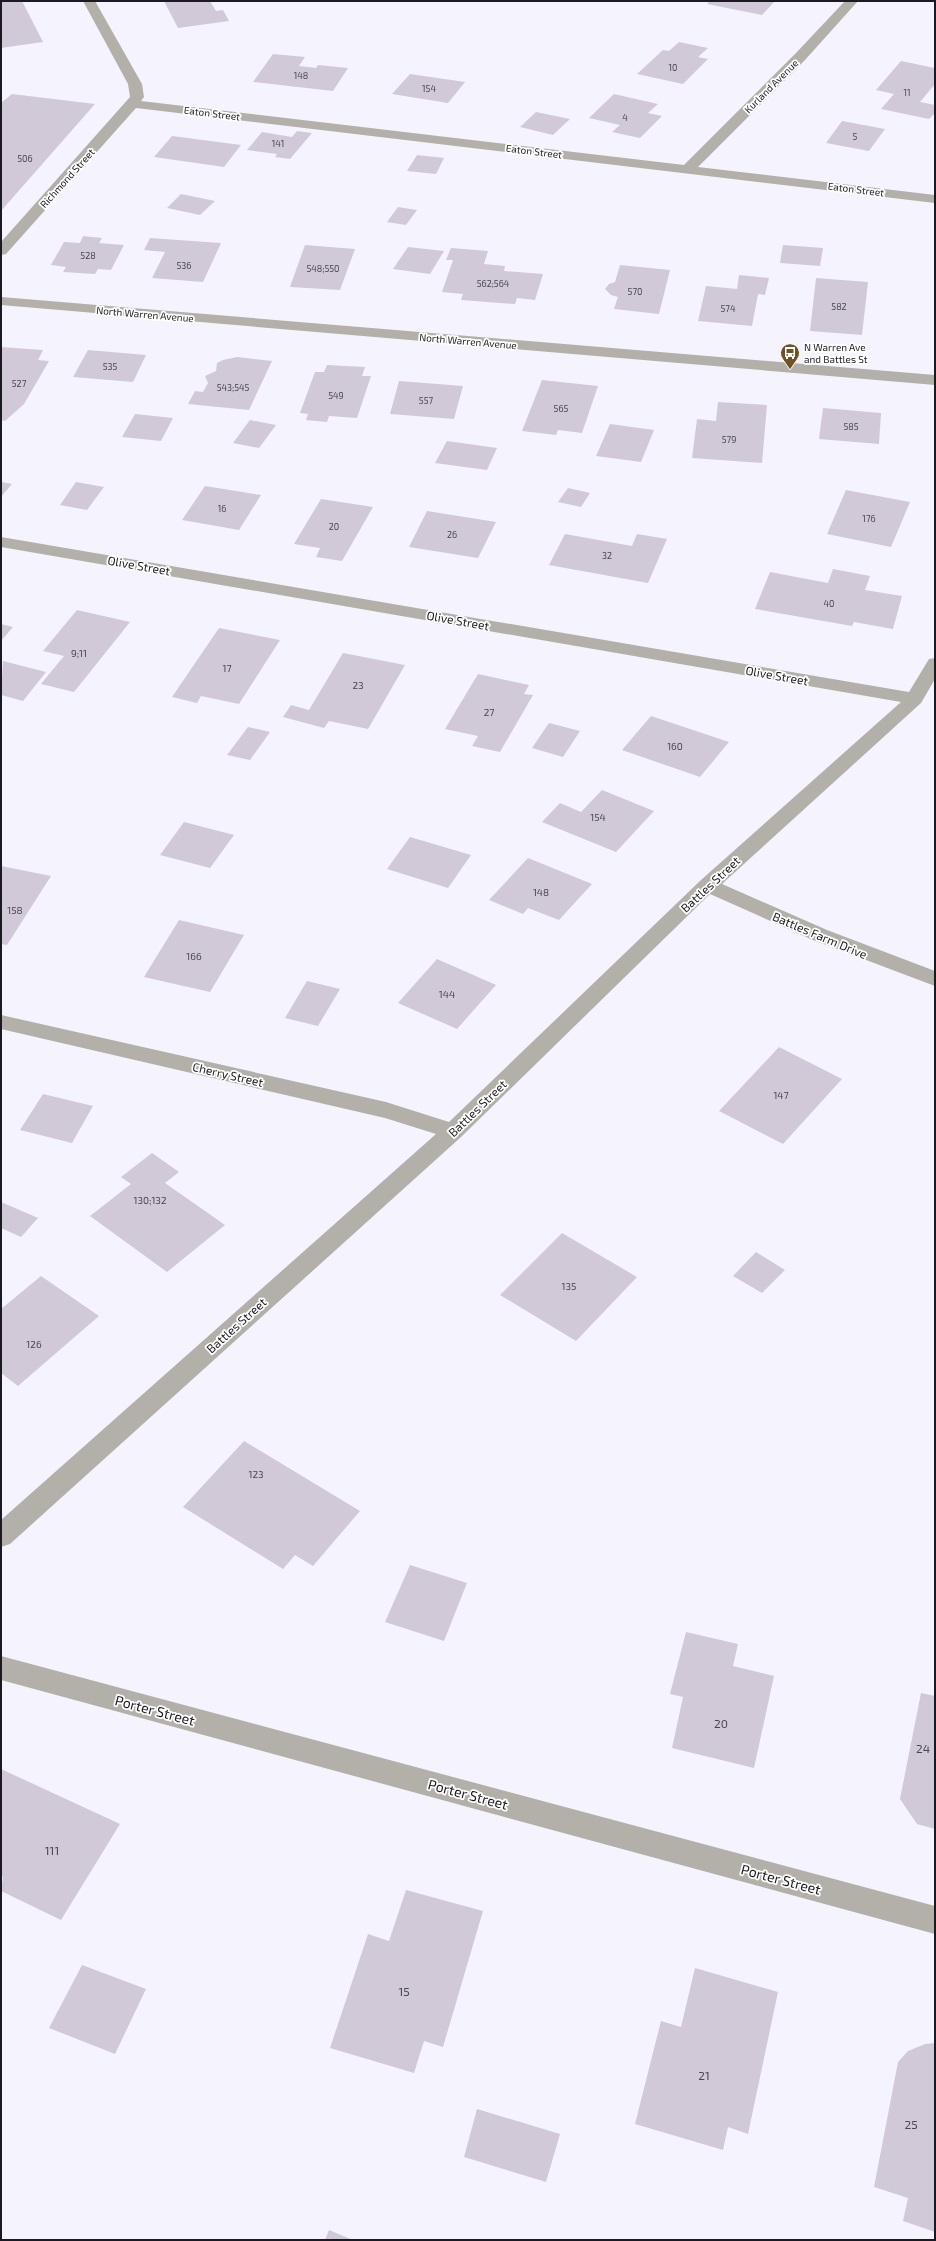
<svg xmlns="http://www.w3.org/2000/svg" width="936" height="2241" font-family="'Exo 2',sans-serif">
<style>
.building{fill:#d2c9d8}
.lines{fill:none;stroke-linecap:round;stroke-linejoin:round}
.minor{fill:#b3b0a9;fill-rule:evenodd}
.labels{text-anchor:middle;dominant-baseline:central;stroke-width:3.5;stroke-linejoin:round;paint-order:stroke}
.far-number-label{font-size:9px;fill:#49464e}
.far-street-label{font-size:10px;fill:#1b1a20;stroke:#fff}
.far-poi-label{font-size:10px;fill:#1b1a20;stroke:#fff;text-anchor:start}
.number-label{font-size:10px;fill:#49464e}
.street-label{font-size:12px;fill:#1b1a20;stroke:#fff}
.near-number-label{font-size:12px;fill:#49464e}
.near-street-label{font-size:14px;fill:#1b1a20;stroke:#fff}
</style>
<rect width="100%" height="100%" fill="#f5f3fe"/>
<g class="building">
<path d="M1,1H22L43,42L1,48Z"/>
<path d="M164,1H210L216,11L223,10L229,21L178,28Z"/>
<path d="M710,1H775L762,15L707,4Z"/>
<path d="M679,42L708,48L698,57L708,59L683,84L637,74L663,50L669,51Z"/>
<path d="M273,54L305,57L299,66L316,68L318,65L348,68L333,91L253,82Z"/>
<path d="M901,61L935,68V84L920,102L935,105V113L929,119L881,109L894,94L876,90Z"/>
<path d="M410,74L465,82L448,103L392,94Z"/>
<path d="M12,94L95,104L1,211V103Z"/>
<path d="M614,94L658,104L648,113L662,116L640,138L612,132L620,125L589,118Z"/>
<path d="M536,112L570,119L553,135L520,127Z"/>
<path d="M842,121L885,129L869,151L826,143Z"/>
<path d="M297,131L312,133L290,159L275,157L277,154L247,150L262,132L292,137Z"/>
<path d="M172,136L241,145L224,167L154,157Z"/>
<path d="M417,155L444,158L436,174L407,171Z"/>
<path d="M181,194L215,201L200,215L167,208Z"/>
<path d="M398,207L417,210L406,225L387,222Z"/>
<path d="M83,236L102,238L99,243L124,245L111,270L98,269L95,274L63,272L66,267L51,265L64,242L80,243Z"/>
<path d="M150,238L221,243L203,282L152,278L165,252L144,250Z"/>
<path d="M305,245L355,249L340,290L290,287Z"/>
<path d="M783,245L823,248L820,266L780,263Z"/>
<path d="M408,247L444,251L430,274L393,269Z"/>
<path d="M451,248L488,251L484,264L505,266L504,271L543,274L535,300L517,298L515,304L461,300L463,294L442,292L453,260H446Z"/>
<path d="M620,265L670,270L659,314L614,309L618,297L611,295L605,289L609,284L615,282Z"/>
<path d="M739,275L769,278L765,295L758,294L752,326L698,321L706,286L737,289Z"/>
<path d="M816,278L868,282L862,335L810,331Z"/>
<path d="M1,347L43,350L38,360L49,361L24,404L5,421L1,420Z"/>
<path d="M88,350L146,355L133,382L73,377Z"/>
<path d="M237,357L272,361L249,410L188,404L195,391L203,392L208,383L205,376L216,371L217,363L223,360Z"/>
<path d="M327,365L365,367L362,376H371L357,418L329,416L327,422L306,420L308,414L300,413L315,372H324Z"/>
<path d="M542,380L598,386L582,433L558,430L556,435L522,431Z"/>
<path d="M399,381L463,386L454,419L390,414Z"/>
<path d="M718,402L767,405L762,463L692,458L697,419L716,421Z"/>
<path d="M823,408L881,413L879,444L819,439Z"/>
<path d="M135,414L173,418L161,441L122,437Z"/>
<path d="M250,420L276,425L259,448L233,443Z"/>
<path d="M610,424L654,430L641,462L596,456Z"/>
<path d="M447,441L497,448L487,470L435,463Z"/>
<path d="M1,482L12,484L1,497Z"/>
<path d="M76,482L104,487L87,510L60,505Z"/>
<path d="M205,486L261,495L239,530L182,520Z"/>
<path d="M568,488L590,493L581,507L558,502Z"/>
<path d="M846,490L910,502L891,547L827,534Z"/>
<path d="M321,499L373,507L342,561L316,557L320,548L294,544Z"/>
<path d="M427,511L496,522L478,558L409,547Z"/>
<path d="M565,534L632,546L637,534L667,539L648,583L549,565Z"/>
<path d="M833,569L870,576L865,590L902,596L893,629L854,622L852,626L755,609L770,572L828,583Z"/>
<path d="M77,610L130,622L74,692L41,684L64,656L43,651Z"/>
<path d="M1,624L13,627L1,641Z"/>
<path d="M219,628L280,640L239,704L201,696L197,703L172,697Z"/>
<path d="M343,653L405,665L368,729L329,721L324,728L283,717L291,705L309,710Z"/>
<path d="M3,661L46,672L23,701L1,695Z"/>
<path d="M478,674L529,685L524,694L533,695L500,752L472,746L478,736L445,729Z"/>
<path d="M651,716L729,742L700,777L622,750Z"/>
<path d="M549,723L580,731L563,757L532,748Z"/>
<path d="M248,727L270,732L250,760L227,755Z"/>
<path d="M602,790L654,811L616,852L542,822L560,803L581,812Z"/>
<path d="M184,822L234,835L210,868L160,855Z"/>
<path d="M410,837L471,855L448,888L387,869Z"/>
<path d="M528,858L592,884L559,920L528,908L523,914L489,900Z"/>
<path d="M1,866L51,876L7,945L1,944Z"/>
<path d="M179,920L244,935L210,992L144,977Z"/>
<path d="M437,959L496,985L457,1029L398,1003Z"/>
<path d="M307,981L340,989L318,1026L285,1018Z"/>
<path d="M779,1047L842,1079L783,1144L719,1111Z"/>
<path d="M43,1094L93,1106L72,1143L20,1130Z"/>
<path d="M152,1153L179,1172L165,1183L225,1225L167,1272L90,1216L131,1184L121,1177Z"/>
<path d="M1,1202L38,1218L21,1237L1,1228Z"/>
<path d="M562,1233L637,1277L576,1341L500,1295Z"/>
<path d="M756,1252L785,1270L762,1293L733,1276Z"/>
<path d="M41,1276L99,1316L18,1386L1,1373V1309Z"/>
<path d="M244,1441L360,1511L313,1566L295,1555L283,1569L183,1507Z"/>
<path d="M410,1565L467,1583L444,1641L385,1622Z"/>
<path d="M686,1632L738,1644L733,1666L774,1676L754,1768L672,1748L683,1697L670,1694Z"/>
<path d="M921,1693L935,1696V1829L917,1824L900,1799Z"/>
<path d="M1,1769L120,1824L61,1920L1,1891L3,1877L1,1876Z"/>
<path d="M406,1890L483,1911L443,2047L424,2041L414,2073L330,2048L368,1934L389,1941Z"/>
<path d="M82,1965L146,1989L115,2054L49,2028Z"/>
<path d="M695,1968L778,1992L748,2134L728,2127L723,2150L635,2124L661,2021L681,2027Z"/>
<path d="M935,2043V2232L903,2221L908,2198L874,2187L898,2062L908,2051L925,2044Z"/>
<path d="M477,2109L560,2134L546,2182L464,2157Z"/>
<path d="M329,2230L353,2240H325Z"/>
</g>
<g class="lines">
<g class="minor">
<path d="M83,1H95L142,84L144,97L141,101L684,165L795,54L845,1H858L805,60L698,167L935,195V203L136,108L6,254L1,255V242L130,97L128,84Z"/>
<path d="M1,297L935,375V385L1,305Z"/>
<path d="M1,537L909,692L929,659L935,658V679L921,703L722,884L827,930L935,971V986L813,940L710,894L461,1137L10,1544L1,1547V1520L436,1134L385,1118L1,1029V1015L386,1102L449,1122L701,880L901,702L1,547Z"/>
<path d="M1,1656L935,1906V1934L1,1680Z"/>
</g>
</g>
<defs>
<g id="bus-pin" transform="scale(1)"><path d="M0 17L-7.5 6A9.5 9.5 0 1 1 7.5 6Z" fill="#705227" stroke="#fff"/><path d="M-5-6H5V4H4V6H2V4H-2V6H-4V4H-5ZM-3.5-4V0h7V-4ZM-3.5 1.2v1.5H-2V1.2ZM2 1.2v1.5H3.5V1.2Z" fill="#fff"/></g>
</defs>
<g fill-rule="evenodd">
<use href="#bus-pin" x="790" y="353"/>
</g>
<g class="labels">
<g class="far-number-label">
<text x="673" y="67">10</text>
<text x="301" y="75">148</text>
<text x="429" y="88">154</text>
<text x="907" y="92">11</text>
<text x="625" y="117">4</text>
<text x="855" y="136">5</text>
<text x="278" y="143">141</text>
<text x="25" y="158">506</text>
<text x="88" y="255">528</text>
<text x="184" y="265">536</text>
<text x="323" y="268">548;550</text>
<text x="493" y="283">562;564</text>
<text x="635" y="291">570</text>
<text x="839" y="306">582</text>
<text x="728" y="308">574</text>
<text x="110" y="366">535</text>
<text x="19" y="383">527</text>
<text x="233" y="387">543;545</text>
<text x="336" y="395">549</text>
<text x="426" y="400">557</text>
<text x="561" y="408">565</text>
<text x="851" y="426">585</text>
<text x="729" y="439">579</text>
<text x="222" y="508">16</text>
<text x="869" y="518">176</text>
<text x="334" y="526">20</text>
<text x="452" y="534">26</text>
<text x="607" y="555">32</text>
<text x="829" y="603">40</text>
</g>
<g class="far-street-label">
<text transform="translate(771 86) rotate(-45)">Kurland Avenue</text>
<text transform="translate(212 113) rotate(7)">Eaton Street</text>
<text transform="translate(534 151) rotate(7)">Eaton Street</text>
<text transform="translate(67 178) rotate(-48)">Richmond Street</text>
<text transform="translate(856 189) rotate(7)">Eaton Street</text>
<text transform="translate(145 314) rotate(5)">North Warren Avenue</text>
<text transform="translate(468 341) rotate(5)">North Warren Avenue</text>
</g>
<g class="far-poi-label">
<text x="804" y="347">N Warren Ave<tspan x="804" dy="12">and Battles St</tspan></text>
</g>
<g class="number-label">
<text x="79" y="653">9;11</text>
<text x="227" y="668">17</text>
<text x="358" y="685">23</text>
<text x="489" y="712">27</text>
<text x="675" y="746">160</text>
<text x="598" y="817">154</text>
<text x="541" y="892">148</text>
<text x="15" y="910">158</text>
<text x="194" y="956">166</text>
<text x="447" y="994">144</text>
<text x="781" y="1095">147</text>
<text x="150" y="1200">130;132</text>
<text x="569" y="1286">135</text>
<text x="34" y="1344">126</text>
<text x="256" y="1474">123</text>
</g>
<g class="street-label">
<text transform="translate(139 565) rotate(10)">Olive Street</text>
<text transform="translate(458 620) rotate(10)">Olive Street</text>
<text transform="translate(777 675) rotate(10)">Olive Street</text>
<text transform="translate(710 884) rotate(-43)">Battles Street</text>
<text transform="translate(820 935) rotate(23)">Battles Farm Drive</text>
<text transform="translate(228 1074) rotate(13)">Cherry Street</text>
<text transform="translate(477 1108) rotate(-44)">Battles Street</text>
<text transform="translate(236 1325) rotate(-42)">Battles Street</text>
</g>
<g class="near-number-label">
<text x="721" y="1723">20</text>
<text x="923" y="1748">24</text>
<text x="52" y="1850">111</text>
<text x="404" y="1991">15</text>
<text x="704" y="2075">21</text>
<text x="911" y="2124">25</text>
</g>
<g class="near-street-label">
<text transform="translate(155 1710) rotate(15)">Porter Street</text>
<text transform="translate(468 1794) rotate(15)">Porter Street</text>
<text transform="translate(781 1879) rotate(15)">Porter Street</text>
</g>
</g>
<rect width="936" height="2241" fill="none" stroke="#1b1a20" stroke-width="4"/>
</svg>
